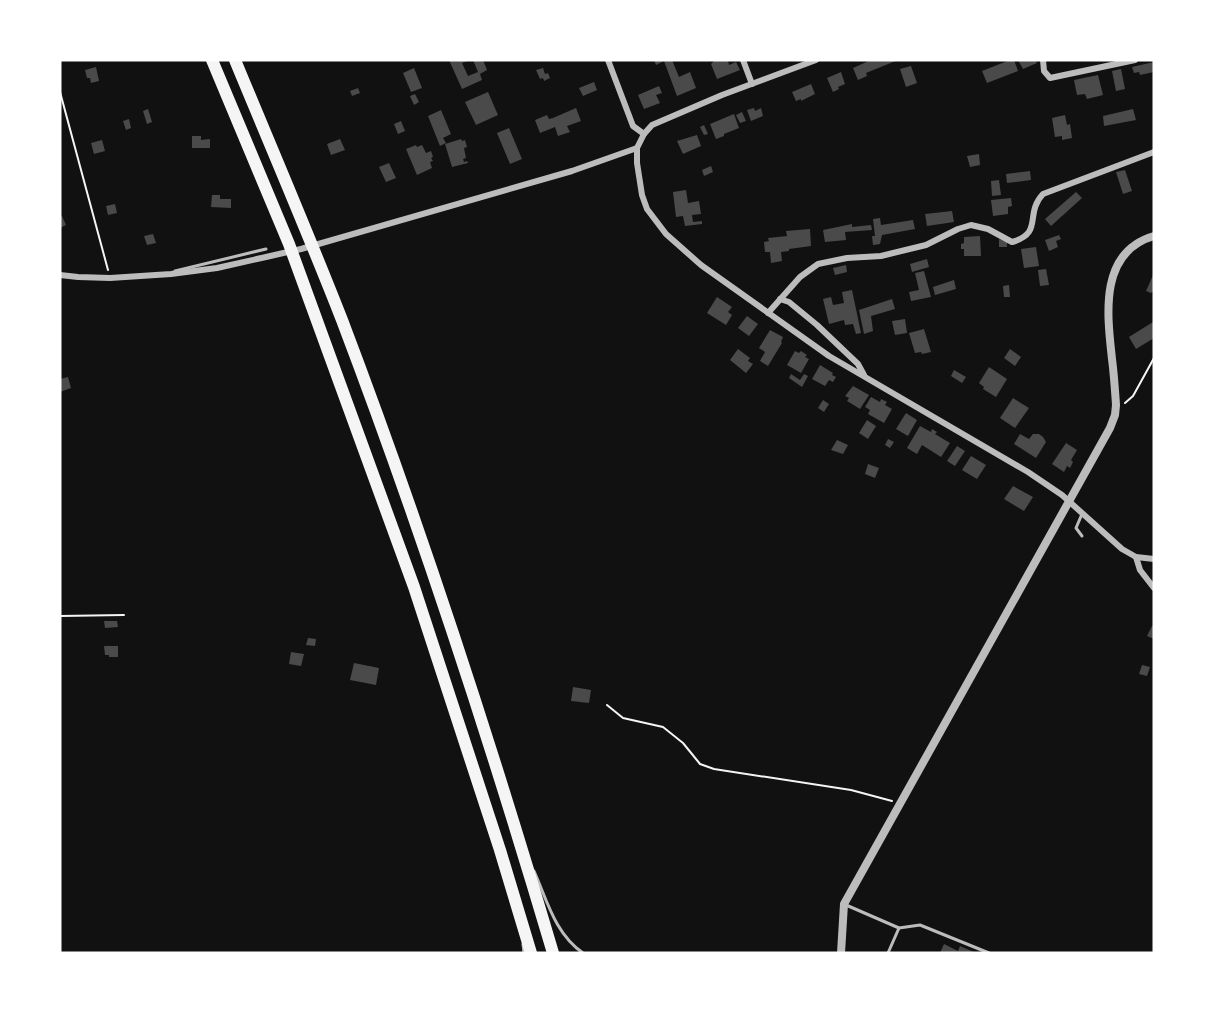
<svg xmlns="http://www.w3.org/2000/svg" width="1214" height="1013" font-family="Jost,sans-serif">
<style>
.building{fill:#4a4a4a}
.lines{fill:none;stroke-linecap:round;stroke-linejoin:round}
.path{stroke:#f5f5f5;stroke-width:2}
.service{stroke:#bcbcbc;stroke-width:3}
.minor{stroke:#bcbcbc;stroke-width:6}
.tertiary{stroke:#bcbcbc;stroke-width:8}
.motorway{stroke:#f5f5f5;stroke-width:12}
</style>
<rect width="100%" height="100%" fill="#111"/>
<g class="building">
<path d="M449,60H470L462,63L468,76L478,72L473,60H483L487,70L480,74L482,80L462,89Z"/>
<path d="M654,60H672L679,77L690,72L696,88L677,96L664,61L656,65Z"/>
<path d="M715,60H728L729,65L736,62L740,70L717,79L711,64Z"/>
<path d="M871,60H898L866,73L867,76L858,80L853,68Z"/>
<path d="M1010,60H1014L1018,71L987,83L982,71Z"/>
<path d="M1018,60H1035L1037,63L1023,69Z"/>
<path d="M1154,62V72L1140,75L1139,72L1134,73L1132,67Z"/>
<path d="M911,66L917,83L906,87L900,69Z"/>
<path d="M96,67L99,81L91,83L90,78H87L85,70Z"/>
<path d="M414,68L422,88L411,92L403,73Z"/>
<path d="M543,68L545,74L548,73L550,78L544,81L543,78L540,79L536,70Z"/>
<path d="M1121,69L1125,89L1116,91L1112,71Z"/>
<path d="M841,72L845,84L838,87L839,89L833,92L827,78Z"/>
<path d="M1098,75L1103,95L1087,99L1085,94L1077,95L1074,80Z"/>
<path d="M594,82L597,90L583,96L579,88Z"/>
<path d="M811,84L815,94L801,101V99L796,101L792,92Z"/>
<path d="M659,86L662,93L656,95L660,103L644,109L638,95Z"/>
<path d="M358,88L360,93L352,96L350,91Z"/>
<path d="M488,92L498,115L476,125L465,102Z"/>
<path d="M415,94L419,102L414,105L410,96Z"/>
<path d="M576,108L581,121L567,126L570,132L558,136L555,127L540,133L535,120L547,115L549,119L553,118Z"/>
<path d="M754,108L755,111L761,108L763,116L751,121L747,110Z"/>
<path d="M148,109L152,122L147,124L143,111Z"/>
<path d="M1133,109L1136,120L1104,126L1103,116Z"/>
<path d="M441,110L451,134L443,138L446,143L440,146L428,116Z"/>
<path d="M742,112L746,121L740,123L736,115Z"/>
<path d="M734,114L739,128L724,134V136L716,139L710,124Z"/>
<path d="M1065,115L1067,125L1070,124L1072,138L1062,140V136L1055,137L1052,118Z"/>
<path d="M129,119L131,128L126,130L123,121Z"/>
<path d="M401,121L405,131L398,134L394,124Z"/>
<path d="M704,125L708,134L704,135L700,127Z"/>
<path d="M509,128L522,159L510,164L497,133Z"/>
<path d="M697,135L701,146L683,154L677,141Z"/>
<path d="M192,136H201V140L210,139V148H192Z"/>
<path d="M340,139L345,150L331,155L327,144Z"/>
<path d="M461,139L462,141L465,140L467,147L464,148L466,158L463,159L464,162L467,161L468,163L452,167L445,144Z"/>
<path d="M102,140L105,151L94,154L91,143Z"/>
<path d="M416,145L417,147L422,145L426,153L431,151L433,157L431,158L433,161L430,162L432,168L417,175L406,149Z"/>
<path d="M979,154L980,165L970,167L967,156Z"/>
<path d="M389,163L396,178L386,182L379,167Z"/>
<path d="M711,166L713,172L704,176L702,170Z"/>
<path d="M1125,170L1132,191L1123,194L1116,172Z"/>
<path d="M1030,171L1031,180L1007,183L1006,174Z"/>
<path d="M999,180L1001,195L992,196L991,181Z"/>
<path d="M686,190L688,203L699,201L701,214L692,215L693,222L702,221V224L685,226L683,216L676,217L673,192Z"/>
<path d="M1076,192L1082,198L1051,226L1045,219Z"/>
<path d="M212,195H220V199H231V208L211,207Z"/>
<path d="M1011,198L1012,206L1008,207V214L993,216L991,200Z"/>
<path d="M115,204L117,213L108,215L106,206Z"/>
<path d="M952,211L954,222L927,226L925,214Z"/>
<path d="M62,216L66,225L60,228V217Z"/>
<path d="M880,218L881,225L913,220L915,229L882,235L880,244L873,245L872,236H875L873,219Z"/>
<path d="M852,224V227L871,225L872,230L845,232L846,240L825,242L823,230Z"/>
<path d="M810,229L811,246L789,249V251L781,252L782,261L771,263L770,252H765L764,242L769,241L768,238L787,236L786,231Z"/>
<path d="M153,234L156,243L147,245L144,236Z"/>
<path d="M1059,235L1061,239L1056,241L1058,247L1049,251L1045,240Z"/>
<path d="M980,236L981,256H964V249H961V244L964,243V237Z"/>
<path d="M999,239L1007,242V247H999Z"/>
<path d="M1036,247L1039,266L1024,268L1021,249Z"/>
<path d="M927,259L929,267L912,272L910,264Z"/>
<path d="M846,265L847,272L835,275L833,268Z"/>
<path d="M1046,269L1049,285L1040,286L1038,270Z"/>
<path d="M924,271L931,297L911,301L909,292L919,290L915,273Z"/>
<path d="M1154,273V291L1151,293L1146,291Z"/>
<path d="M954,280L956,289L935,295L933,287Z"/>
<path d="M1009,285L1010,297H1004L1003,286Z"/>
<path d="M852,290L861,333L856,334L853,324L845,325L844,320L829,324L823,299L831,297L833,305L844,303L842,292Z"/>
<path d="M717,297L732,307L728,312L732,315L726,325L707,313Z"/>
<path d="M892,299L895,309L871,316L873,331L864,334L859,310Z"/>
<path d="M747,316L758,324L749,336L738,328Z"/>
<path d="M905,319L907,333L895,335L892,321Z"/>
<path d="M1153,322L1154,338L1136,349L1129,337Z"/>
<path d="M924,329L931,352L922,354L921,352L915,353L909,333Z"/>
<path d="M770,330L783,337L781,342L782,343L768,366L760,361L765,352L759,348Z"/>
<path d="M738,349L750,358L748,361L753,364L746,373L730,360Z"/>
<path d="M1010,349L1021,357L1015,366L1004,358Z"/>
<path d="M795,351L799,353L801,351L807,355L805,357L809,359L801,373L787,365Z"/>
<path d="M820,365L833,373L832,375L836,377L833,382L829,380L825,386L812,379Z"/>
<path d="M989,367L1007,379L996,397L983,389L984,387L979,383Z"/>
<path d="M954,370L966,377L962,383L951,376Z"/>
<path d="M791,374L800,380L804,374L808,376L802,387L789,378Z"/>
<path d="M68,377L71,388L60,392V379Z"/>
<path d="M853,386L869,395L860,409L847,401L849,398L845,396Z"/>
<path d="M871,397L880,402L881,399L887,402L885,405L892,409L884,423L868,414L870,410L865,407Z"/>
<path d="M1013,398L1029,408L1015,428L1000,418Z"/>
<path d="M823,400L829,404L824,412L818,408Z"/>
<path d="M906,413L917,420L908,436L896,429Z"/>
<path d="M867,420L876,426L868,439L859,433Z"/>
<path d="M920,426L931,432L932,429L937,432L935,434L950,443L941,457L922,445L917,454L907,448Z"/>
<path d="M1020,434L1029,439L1033,434H1039L1043,437L1046,442L1036,458L1014,444Z"/>
<path d="M888,439L894,442L890,448L885,445Z"/>
<path d="M837,440L848,445L843,454L831,450Z"/>
<path d="M1066,443L1077,450L1071,460L1073,462L1070,468L1067,466L1064,472L1052,464Z"/>
<path d="M957,446L965,451L955,466L947,461Z"/>
<path d="M971,456L986,465L977,479L962,470Z"/>
<path d="M868,464L879,468L875,478L865,474Z"/>
<path d="M1013,486L1033,497L1024,511L1004,499Z"/>
<path d="M104,621H117L118,627L105,628Z"/>
<path d="M1152,626H1154V639L1147,636Z"/>
<path d="M308,638L316,639L315,646L306,645Z"/>
<path d="M104,646H118V657H109V655H105Z"/>
<path d="M291,652L304,654L301,666L289,664Z"/>
<path d="M354,663L379,668L376,685L350,680Z"/>
<path d="M1142,665L1150,667L1147,676L1139,674Z"/>
<path d="M573,687L591,690L589,703L571,701Z"/>
<path d="M944,944L958,951L960,946L976,953H940Z"/>
</g>
<g class="lines">
<g class="path">
<path d="M60,92L108,270"/>
<path d="M1125,403L1133,396L1154,358"/>
<path d="M60,616L124,615"/>
<path d="M607,705L623,718L663,727L683,743L700,764L714,769L851,790L892,801"/>
</g>
<g class="service">
<path d="M175,271L266,249"/>
<path d="M1082,514L1076,528L1082,536"/>
<path d="M534,871C547,900 555,934 583,953"/>
<path d="M846,905L899,928L920,925L989,953"/>
<path d="M523,944L524,953"/>
<path d="M888,953L899,928"/>
</g>
<g class="minor">
<path d="M608,60L633,126L644,134"/>
<path d="M743,60L752,84"/>
<path d="M1043,60L1044,71L1050,78L1135,60"/>
<path d="M637,148V163L642,195L647,209L666,234L701,265L829,356L1028,472L1062,495L1122,549L1136,557L1154,559"/>
<path d="M60,275L78,277L110,278L171,274L217,268L266,257L301,249L572,171L637,148L644,134L652,125L722,95L816,60"/>
<path d="M780,299L789,302L817,325L858,364L864,375"/>
<path d="M768,313L800,277L818,264L847,258L881,256L926,245L958,229L971,225L988,229L1012,242C1044,233 1024,214 1043,194L1154,152"/>
<path d="M1136,557L1140,570L1154,588"/>
</g>
<path class="tertiary" d="M841,953L844,904L1110,428L1115,415L1116,405C1115,390 1114,374 1112,359C1107,314 1099,252 1154,236"/>
<g class="motorway">
<path d="M212,60L289,244L414,587L500,850L531,953"/>
<path d="M235,60C271,147 308,233 342,320C421,528 490,740 553,953"/>
</g>
</g>
<rect width="1214" height="1013" fill="none" stroke="#ffffff" stroke-width="123"/>
</svg>
